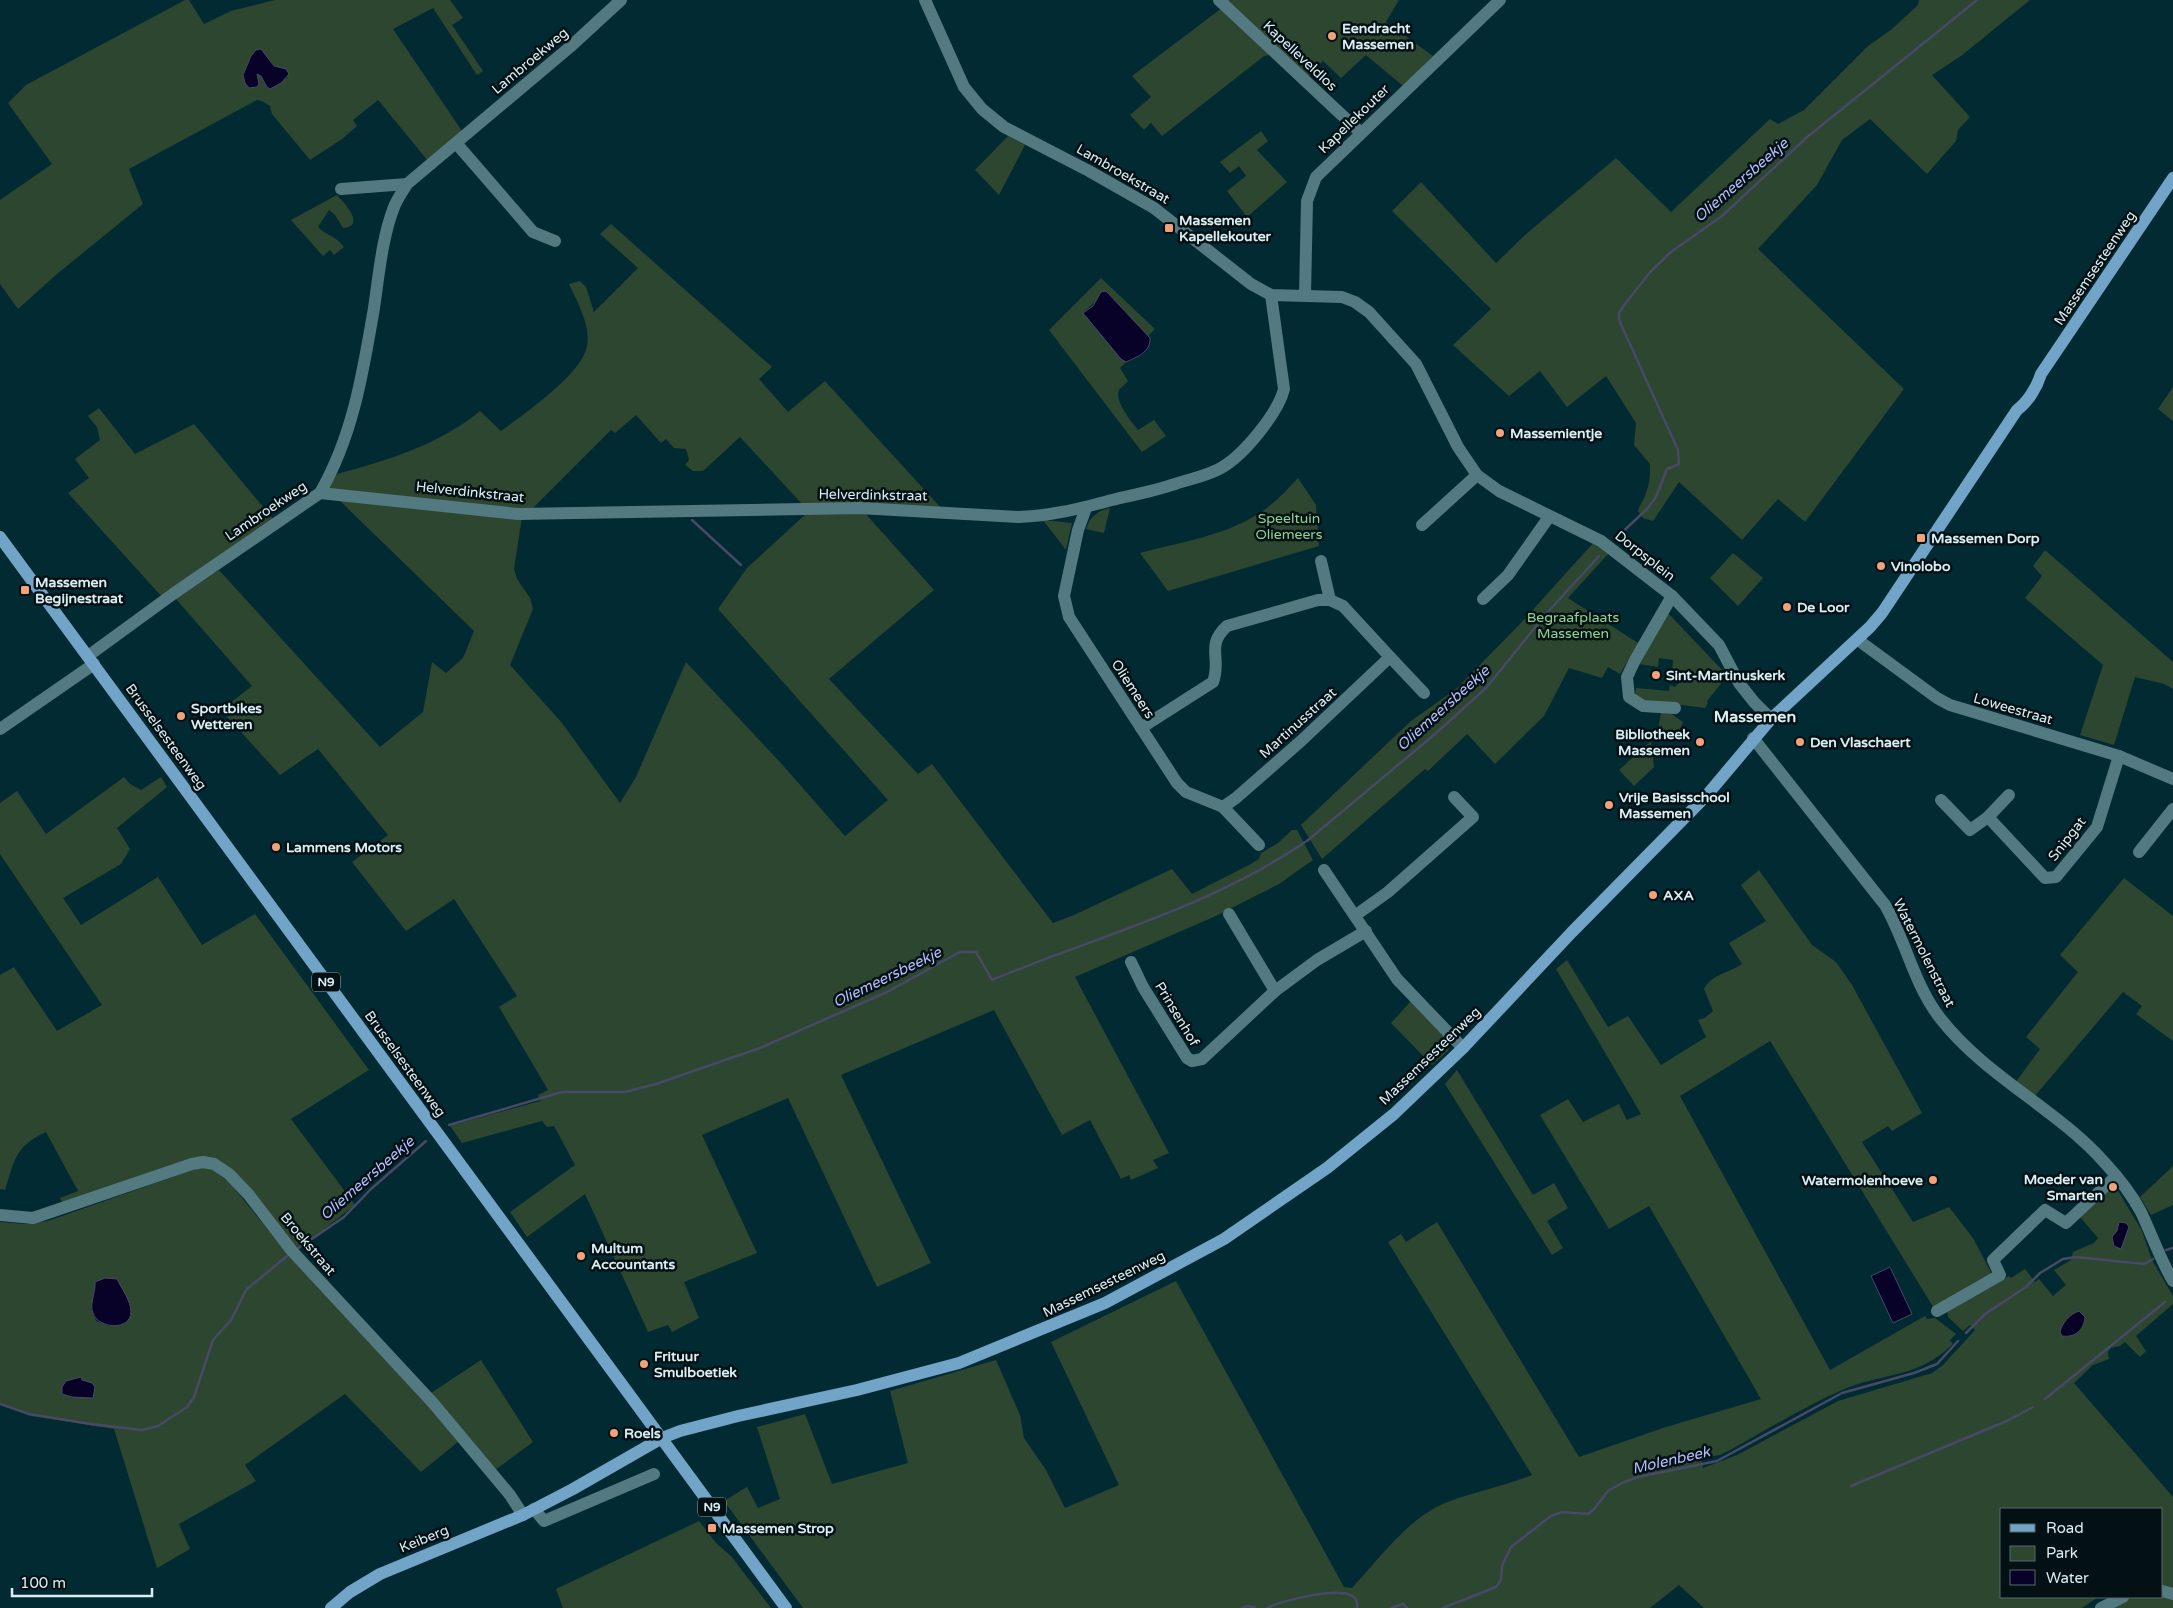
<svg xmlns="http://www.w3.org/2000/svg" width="2173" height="1608" font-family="'Varela Round',sans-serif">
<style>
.green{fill:#2d4630;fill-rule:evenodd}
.water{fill:#080229;stroke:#474966}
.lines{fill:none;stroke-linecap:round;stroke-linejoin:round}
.stream{stroke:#474966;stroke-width:2.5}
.minor{stroke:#537981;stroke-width:12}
.major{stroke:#72a4c7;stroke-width:12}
.poi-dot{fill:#f1a27b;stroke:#031014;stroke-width:2}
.labels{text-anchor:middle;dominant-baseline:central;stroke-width:5;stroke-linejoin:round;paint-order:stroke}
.shield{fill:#031014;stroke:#9aabb0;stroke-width:1}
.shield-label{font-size:12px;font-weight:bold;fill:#daeef3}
.poi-label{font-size:14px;font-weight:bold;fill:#daeef3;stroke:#031014;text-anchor:start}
.street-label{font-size:14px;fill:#daeef3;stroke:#031014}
.park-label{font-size:14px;fill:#91d497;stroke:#031014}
.water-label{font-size:15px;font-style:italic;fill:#b7bdfb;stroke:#031014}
.quarter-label{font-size:16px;font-weight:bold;fill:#daeef3;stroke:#031014}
</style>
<rect width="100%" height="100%" fill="#022a32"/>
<g class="green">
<path d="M185,0H189L204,24L231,11L275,0H450L463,18L452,25L483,71L477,75L433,8L393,29L462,131L428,161L378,100L353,120L357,126L342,139L310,160L272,114L270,106L262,101L257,100L129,169L143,204L57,274L18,309L0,284V200L52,164L8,103L26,85ZM264,53L274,66L288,77L270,89L267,87L261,76L256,73V78L243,75L251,56Z"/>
<path d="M1225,0H1399L1386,22L1433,56L1403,86L1366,55L1341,78L1323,61L1307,78Z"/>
<path d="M1919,0H2030L1961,56L1932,75L1970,117L1958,130L1956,141L1927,174L1870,119L1842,140L1817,185L1758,249L1904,389L1805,522L1778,499L1742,540L1679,482L1653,521L1643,518L1638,511C1640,504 1644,500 1646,493C1650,483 1650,474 1650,464L1634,445L1636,423L1606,376L1567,407L1540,371L1509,396L1453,345L1491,309L1392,211L1421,182L1496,263L1525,235L1616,158L1671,212L1770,119L1778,124L1804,110L1868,46L1892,29L1918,5Z"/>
<path d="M1222,8L1270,55L1264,56L1162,136L1151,123L1144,130L1130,115L1151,97L1132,76Z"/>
<path d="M1261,131L1268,141L1257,150L1287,182L1247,217L1227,191L1246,176L1239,166L1230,173L1220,162Z"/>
<path d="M1008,136L1025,145L999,195L975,170Z"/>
<path d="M337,195C344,203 367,226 343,228L335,215L329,210L318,227C326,236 334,234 344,247L334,255L330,250L323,256L291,220Z"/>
<path d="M611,224L772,367L759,379L788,412L825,381L942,509L803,505L740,437L703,471H693L685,465L689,460L686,449L674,448L666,439L661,443L636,415L615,433L611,430L530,511L331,489L329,486L337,474C388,460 439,445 480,411L501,431C523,415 583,373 587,346C591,326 577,301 569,284L580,281L586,287L594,312L638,268L600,234Z"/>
<path d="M1101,278L1155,329L1148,336L1106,291L1083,313L1121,359L1126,362L1120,368L1128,381C1126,384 1121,387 1119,390C1114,401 1132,422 1138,430L1154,420L1166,436L1142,452L1049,330Z"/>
<path d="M2173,387V421L2158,409Z"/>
<path d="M99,408L135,454L194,424L274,520L163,598L68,493L89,478L75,459L100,440L97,427L88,416Z"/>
<path d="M1298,478L1316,505L1319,546L1168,591L1140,553C1180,542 1226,536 1261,512C1275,503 1287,490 1298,478Z"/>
<path d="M337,498L522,517L514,569L517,579L530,598L533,609L510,665L562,723L620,803L636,777L686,662L779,761L845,836L888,800L718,609L747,568L808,512L863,511L934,590L829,679L918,774L932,764L1053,923L1074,915L1172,869L1192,894L1249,865L1259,859L1261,853L1278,843L1292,830H1297L1313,860L1279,884L1216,916L1075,977L1169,1153L1153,1160L1158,1168L1131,1180L1129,1175L1121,1179L1090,1120L1062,1135L994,1010L841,1075L931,1263L877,1287L788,1098L702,1135L757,1253L684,1282L699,1318L672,1332L668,1325L648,1332L585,1194L527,1237L510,1212L575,1165L554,1126L547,1127L542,1121L462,1143L450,1126L540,1101L538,1095L548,1090L499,1007L517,996L454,899L406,931L352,862L388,835L318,749L280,775L221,710L252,686L176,599L219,570L380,747L423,712L432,662L446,673L463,658L474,631Z"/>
<path d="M1110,508L1104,533L1086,529C1090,517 1097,511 1110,508Z"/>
<path d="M1043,520L1072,523L1066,550L1046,524Z"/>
<path d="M1595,541L1610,552L1568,598L1638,643L1620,674L1608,667L1602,678L1569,668L1544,716L1495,764L1467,734L1428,771L1425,769L1322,859L1301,825L1411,721L1456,689L1520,624Z"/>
<path d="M2045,550L2173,662V689L2164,684L2135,677L2114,745L2080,735L2103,665L2025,598L2042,576L2033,566Z"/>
<path d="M1733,553L1763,578L1738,606L1710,578Z"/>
<path d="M1666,611L1725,673L1724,680L1707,701L1708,703L1705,708L1635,699L1636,688L1669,691L1670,685L1675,687L1679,683L1680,678L1676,674H1672L1673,660L1659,658L1658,667L1639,664Z"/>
<path d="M1661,712L1670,713L1683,722L1679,731L1658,730Z"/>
<path d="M1651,741L1654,767L1634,786L1619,770Z"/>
<path d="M124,777L130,784L141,790L161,777L167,787L117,828L130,849L121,864L63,898L81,925L158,877L202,945L255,914L369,1070L291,1119L355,1205L297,1250L220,1162L63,1204L60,1198L78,1191L46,1132C14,1147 15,1160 5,1190L0,1189V975L14,967L57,1031L102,1005L0,854V803L17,791L46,834Z"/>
<path d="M1759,870L1812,945L1836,962L1852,985L1922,1113L1892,1131L1888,1126L1862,1142L1913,1222L1949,1207L1973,1238L1993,1276L1935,1310L1770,1041L1680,1096L1830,1370L1925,1316L1927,1319L1935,1318L1956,1334L1950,1340L1953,1344C1917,1379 1884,1372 1842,1390C1803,1407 1767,1430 1730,1450L1720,1455L1701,1458L1703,1468L1737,1455L1838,1401L1932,1373L1943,1365L1975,1330L1970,1325L1963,1331L1948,1317L1947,1310L2009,1276L2011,1278L2025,1269L2035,1282L2039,1279L2053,1296L2066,1285L2054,1270L2071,1260L2073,1252L2094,1243L2098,1238L2080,1217L2114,1184L2142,1231L2152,1260L2173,1296V1304L2136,1336L2146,1351L2140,1357L2125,1342L2120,1346L2111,1348L2108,1352L2109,1359L2093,1365L2074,1383L2173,1497V1592L2162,1589V1509H2002V1597H2098L2082,1608H1704L1679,1585L1650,1608H803L724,1501L747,1487L758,1508L780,1499L757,1427L805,1414L832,1484L908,1463L890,1391L996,1360L1020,1415L1024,1438L1046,1470L1065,1508L1119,1485L1051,1342L1176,1281L1344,1587L1352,1588C1379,1559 1407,1519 1445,1503C1473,1492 1504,1486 1532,1475L1388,1242L1401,1234L1406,1242L1437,1222L1579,1457L1666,1427L1761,1399L1649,1206L1609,1229L1540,1115L1568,1099L1583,1122L1619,1104L1627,1120L1641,1114L1556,969L1567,960L1608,1027L1628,1016L1661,1065L1706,1037L1698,1020L1705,1018L1713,1011L1704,989C1712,974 1729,973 1742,964L1729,943L1766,921L1741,885Z"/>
<path d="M2124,878L2173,916V1041L2136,1014L2142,1006L2123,992L2034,1097L2015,1083L2040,1049L2026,1037L2078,972L2060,955Z"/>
<path d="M1411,1001L1445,1036L1450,1045L1448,1051L1432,1065L1391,1023Z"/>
<path d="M1457,1070L1533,1195L1554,1183L1568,1208L1547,1221L1563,1248L1552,1255L1445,1084Z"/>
<path d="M2173,1166V1205L2151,1215L2140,1197Z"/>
<path d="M201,1167L211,1169L229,1182L296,1264L443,1422L458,1442L421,1472L345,1394L245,1465L256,1481L179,1524L190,1549L157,1568L114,1429L31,1416L0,1404V1222L25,1224L48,1221ZM96,1289L120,1325L108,1326L96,1321L91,1308ZM82,1380L88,1382L83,1398L62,1394Z"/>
<path d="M481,1360L533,1442L495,1470L431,1393Z"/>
<path d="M699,1521L717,1544L731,1556L771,1608H563L556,1589Z"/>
<path d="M2132,1597H2173V1608H2108Z"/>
</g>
<g class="water">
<path d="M261,49L274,66L286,69L289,74L281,83L270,89L267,87L261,76L257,74L259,84L257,87L249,88L245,83L243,75L251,56L256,50Z"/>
<path d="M1106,291L1150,338C1151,352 1137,357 1126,362L1121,359L1083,313L1093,306L1101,292Z"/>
<path d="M2119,1222L2126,1223L2129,1227L2121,1249L2114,1246L2112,1237L2117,1231Z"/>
<path d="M1890,1267L1912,1314L1893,1323L1871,1276Z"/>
<path d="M105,1278L117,1279C122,1289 131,1301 131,1312C131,1331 98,1329 93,1313C89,1304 96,1292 95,1282Z"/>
<path d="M2079,1311L2085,1317C2084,1330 2075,1338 2062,1336L2060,1332C2062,1323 2070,1314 2079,1311Z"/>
<path d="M81,1377L82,1380L92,1383L95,1387L93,1398L72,1397L62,1394V1387L66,1381Z"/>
</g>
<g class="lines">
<g class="stream">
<path d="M692,520L741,565"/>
<path d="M1615,539L1647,509L1656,497L1667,469L1679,464L1678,450L1619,320V313L1625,304L1651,271L1671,252L1722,216L1806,138L1977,0"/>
<path d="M1307,841L1435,734L1486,688L1546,614L1599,556"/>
<path d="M449,1125L562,1092H625L656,1084L760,1048L887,992L960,952H976L992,980C1097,936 1209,908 1305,842"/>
<path d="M297,1249L344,1217L371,1189L426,1141"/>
<path d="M2166,1250L2173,1248"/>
<path d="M1966,1333L1985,1314L2026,1287L2040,1273L2063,1259L2076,1257L2144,1264L2153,1259"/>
<path d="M2045,1399L2165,1302"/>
<path d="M0,1404L29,1414L91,1424L142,1430L158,1426L187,1407L194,1397L213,1340L231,1320L246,1290L287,1256"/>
<path d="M1851,1486L2009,1420L2033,1407"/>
<path d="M1242,1608L1248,1606L1255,1608"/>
<path d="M1267,1608C1281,1601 1348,1583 1356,1600C1358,1603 1357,1605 1357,1608"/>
<path d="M1391,1608L1403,1604L1407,1608"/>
<path d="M1443,1608L1496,1587L1501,1580L1502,1566L1511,1547L1551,1516L1562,1512L1588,1514L1594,1509L1608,1491L1622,1483L1638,1477L1717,1461L1842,1393L1914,1373L1937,1364L1958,1341"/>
</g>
<g class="minor">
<path d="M925,0L964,87L982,109L1004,127L1089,171L1154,208L1251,284L1271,295L1342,297L1355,302L1369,312L1416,364L1458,447L1477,475L1499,491L1601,541L1672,596L1719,645L1739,683L1754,702L1771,719"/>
<path d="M1219,0L1361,133"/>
<path d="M456,143L533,232L555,241"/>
<path d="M341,189L407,184"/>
<path d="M1305,295L1307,201L1316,177L1500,0"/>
<path d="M320,493L518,514L859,508L1019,517C1052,516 1081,508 1112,500C1133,495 1154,491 1175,484C1190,479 1207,476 1221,468C1244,455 1278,413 1284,389L1271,295"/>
<path d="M1086,508L1078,530L1064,596L1069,617L1177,783L1186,792L1223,807L1259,845"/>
<path d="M1422,525L1477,475"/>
<path d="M1321,561L1330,600"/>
<path d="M1672,596L1635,660L1627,677L1629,697L1643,706L1675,708"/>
<path d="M1483,599L1508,575L1549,517"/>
<path d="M1858,640L1937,698L1950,705L2119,756L2173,779"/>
<path d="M88,656L173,594L320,493C353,436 363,372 374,308C379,274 382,238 394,207C397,199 403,191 407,184L570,47L621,0"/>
<path d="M1390,657L1424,693"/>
<path d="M1141,728L1213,682C1222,658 1205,646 1227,626L1318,600H1330L1343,606L1390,657L1301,741L1236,798L1223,807"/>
<path d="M0,729L94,664"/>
<path d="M1753,738L1885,905C1906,941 1914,985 1940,1018C1986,1077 2056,1108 2105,1163C2118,1177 2132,1195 2141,1212C2152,1235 2160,1259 2173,1281"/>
<path d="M1941,800L1970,830L1988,817L2009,795"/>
<path d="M1988,817L2045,878L2056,877L2097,827L2119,756"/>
<path d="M2139,852L2173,809"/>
<path d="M1324,870L1397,979L1463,1048"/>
<path d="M1229,914L1275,991"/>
<path d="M1356,915L1388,892L1473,817L1454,797"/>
<path d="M1131,962L1143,987L1187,1058L1192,1061L1202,1059L1275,991L1317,960L1366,931"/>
<path d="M0,1215L33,1218L192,1164L203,1162L214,1164L229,1174L249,1195L292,1251L433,1403L510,1495L523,1515"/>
<path d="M1937,1311L2000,1275L1993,1260L2045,1210L2066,1223L2116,1176"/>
<path d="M534,1509L544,1521L654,1474"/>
<path d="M2162,1591L2173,1594"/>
<path d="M2101,1608L2123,1597"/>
</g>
<g class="major">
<path d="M0,537L786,1608"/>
<path d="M331,1608L350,1592L380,1574L523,1515L573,1489L662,1438L680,1431L738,1416L857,1390L959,1363L1105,1303L1224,1239L1327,1168L1394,1114L1463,1048L1572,932L1707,795L1771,719L1870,627L1882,613L2017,410C2028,402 2037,387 2041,374L2173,178"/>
</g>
</g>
<g class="poi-dot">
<circle cx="1332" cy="36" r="5"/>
<rect x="1164" y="223" width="10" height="10" rx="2.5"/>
<circle cx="1500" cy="433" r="5"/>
<rect x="1916" y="533" width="10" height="10" rx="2.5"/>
<circle cx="1881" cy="566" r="5"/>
<rect x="20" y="585" width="10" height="10" rx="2.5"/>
<circle cx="1787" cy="607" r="5"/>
<circle cx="1656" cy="675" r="5"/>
<circle cx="181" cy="716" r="5"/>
<circle cx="1700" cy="742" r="5"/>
<circle cx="1800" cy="742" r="5"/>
<circle cx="1609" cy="805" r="5"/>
<circle cx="276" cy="847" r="5"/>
<circle cx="1653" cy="895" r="5"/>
<circle cx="1933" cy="1180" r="5"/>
<circle cx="2113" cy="1187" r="5"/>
<circle cx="581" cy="1256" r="5"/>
<circle cx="644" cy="1364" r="5"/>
<circle cx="614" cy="1433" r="5"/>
<rect x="707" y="1523" width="10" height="10" rx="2.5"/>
</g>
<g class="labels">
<g class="shield">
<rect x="312" y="972.5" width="28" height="19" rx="4"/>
<rect x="698" y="1497.5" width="28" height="19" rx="4"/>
</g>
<g class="shield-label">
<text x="326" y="982">N9</text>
<text x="712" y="1507">N9</text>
</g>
<g class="poi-label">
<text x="1342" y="28">Eendracht<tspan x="1342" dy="16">Massemen</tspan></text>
<text x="1179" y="220">Massemen<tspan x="1179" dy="16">Kapellekouter</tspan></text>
<text x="1510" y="433">Massemientje</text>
<text x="1931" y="538">Massemen Dorp</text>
<text x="1891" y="566">Vinolobo</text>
<text x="35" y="582">Massemen<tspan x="35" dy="16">Begijnestraat</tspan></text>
<text x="1797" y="607">De Loor</text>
<text x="1666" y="675">Sint-Martinuskerk</text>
<text x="191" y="708">Sportbikes<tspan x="191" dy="16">Wetteren</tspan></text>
<text x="1690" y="734" text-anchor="end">Bibliotheek<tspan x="1690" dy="16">Massemen</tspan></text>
<text x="1810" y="742">Den Vlaschaert</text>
<text x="1619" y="797">Vrije Basisschool<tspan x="1619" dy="16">Massemen</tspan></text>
<text x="286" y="847">Lammens Motors</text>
<text x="1663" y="895">AXA</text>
<text x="2103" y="1179" text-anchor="end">Moeder van<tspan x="2103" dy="16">Smarten</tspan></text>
<text x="1923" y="1180" text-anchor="end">Watermolenhoeve</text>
<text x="591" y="1248">Multum<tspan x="591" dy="16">Accountants</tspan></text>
<text x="654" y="1356">Frituur<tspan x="654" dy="16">Smulboetiek</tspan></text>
<text x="624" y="1433">Roels</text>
<text x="722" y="1528">Massemen Strop</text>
</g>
<g class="street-label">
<text transform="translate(1300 56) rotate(43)">Kapelleveldlos</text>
<text transform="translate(530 61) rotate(-40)">Lambroekweg</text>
<text transform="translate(1354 119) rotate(-44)">Kapellekouter</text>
<text transform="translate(1123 174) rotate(30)">Lambroekstraat</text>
<text transform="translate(2095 268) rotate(-56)">Massemsesteenweg</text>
<text transform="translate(470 492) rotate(6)">Helverdinkstraat</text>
<text transform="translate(873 495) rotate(1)">Helverdinkstraat</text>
<text transform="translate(266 511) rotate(-34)">Lambroekweg</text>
<text transform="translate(1645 556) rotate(38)">Dorpsplein</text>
<text transform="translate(1133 689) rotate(57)">Oliemeers</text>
<text transform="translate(2013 709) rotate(16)">Loweestraat</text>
<text transform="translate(1298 723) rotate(-42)">Martinusstraat</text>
<text transform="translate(166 737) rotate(54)">Brusselsesteenweg</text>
<text transform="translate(2067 839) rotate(-52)">Snipgat</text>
<text transform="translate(1924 953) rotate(63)">Watermolenstraat</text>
<text transform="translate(1177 1014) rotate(59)">Prinsenhof</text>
<text transform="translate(1430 1056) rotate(-44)">Massemsesteenweg</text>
<text transform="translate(405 1064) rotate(54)">Brusselsesteenweg</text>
<text transform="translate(308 1244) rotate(50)">Broekstraat</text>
<text transform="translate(1104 1284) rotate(-26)">Massemsesteenweg</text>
<text transform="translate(424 1539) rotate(-22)">Keiberg</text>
</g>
<g class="park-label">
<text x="1289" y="518">Speeltuin<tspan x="1289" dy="16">Oliemeers</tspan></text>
<text x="1573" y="617">Begraafplaats<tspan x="1573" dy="16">Massemen</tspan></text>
</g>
<g class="water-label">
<text transform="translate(1741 180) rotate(-41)">Oliemeersbeekje</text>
<text transform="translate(1443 708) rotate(-42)">Oliemeersbeekje</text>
<text transform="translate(887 977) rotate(-26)">Oliemeersbeekje</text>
<text transform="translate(367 1178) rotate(-41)">Oliemeersbeekje</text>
<text transform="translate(1671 1460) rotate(-13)">Molenbeek</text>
</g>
<g class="quarter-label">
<text x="1755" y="717">Massemen</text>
</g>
</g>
<rect x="2000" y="1508" width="162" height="90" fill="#031014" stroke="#59696d"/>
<rect x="2010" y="1524" width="25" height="8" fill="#72a4c7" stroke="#59696d"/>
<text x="2046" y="1533" font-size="15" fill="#daeef3">Road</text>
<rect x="2010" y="1546" width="25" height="15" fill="#2d4630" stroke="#59696d"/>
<text x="2046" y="1558" font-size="15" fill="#daeef3">Park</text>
<rect x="2010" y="1570" width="25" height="15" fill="#080229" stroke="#59696d"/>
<text x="2046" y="1583" font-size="15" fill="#daeef3">Water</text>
<path d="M12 1588v8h140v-8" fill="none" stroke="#daeef3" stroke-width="2.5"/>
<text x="20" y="1588" font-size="15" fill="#daeef3" stroke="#031014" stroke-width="4" paint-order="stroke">100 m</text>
</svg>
